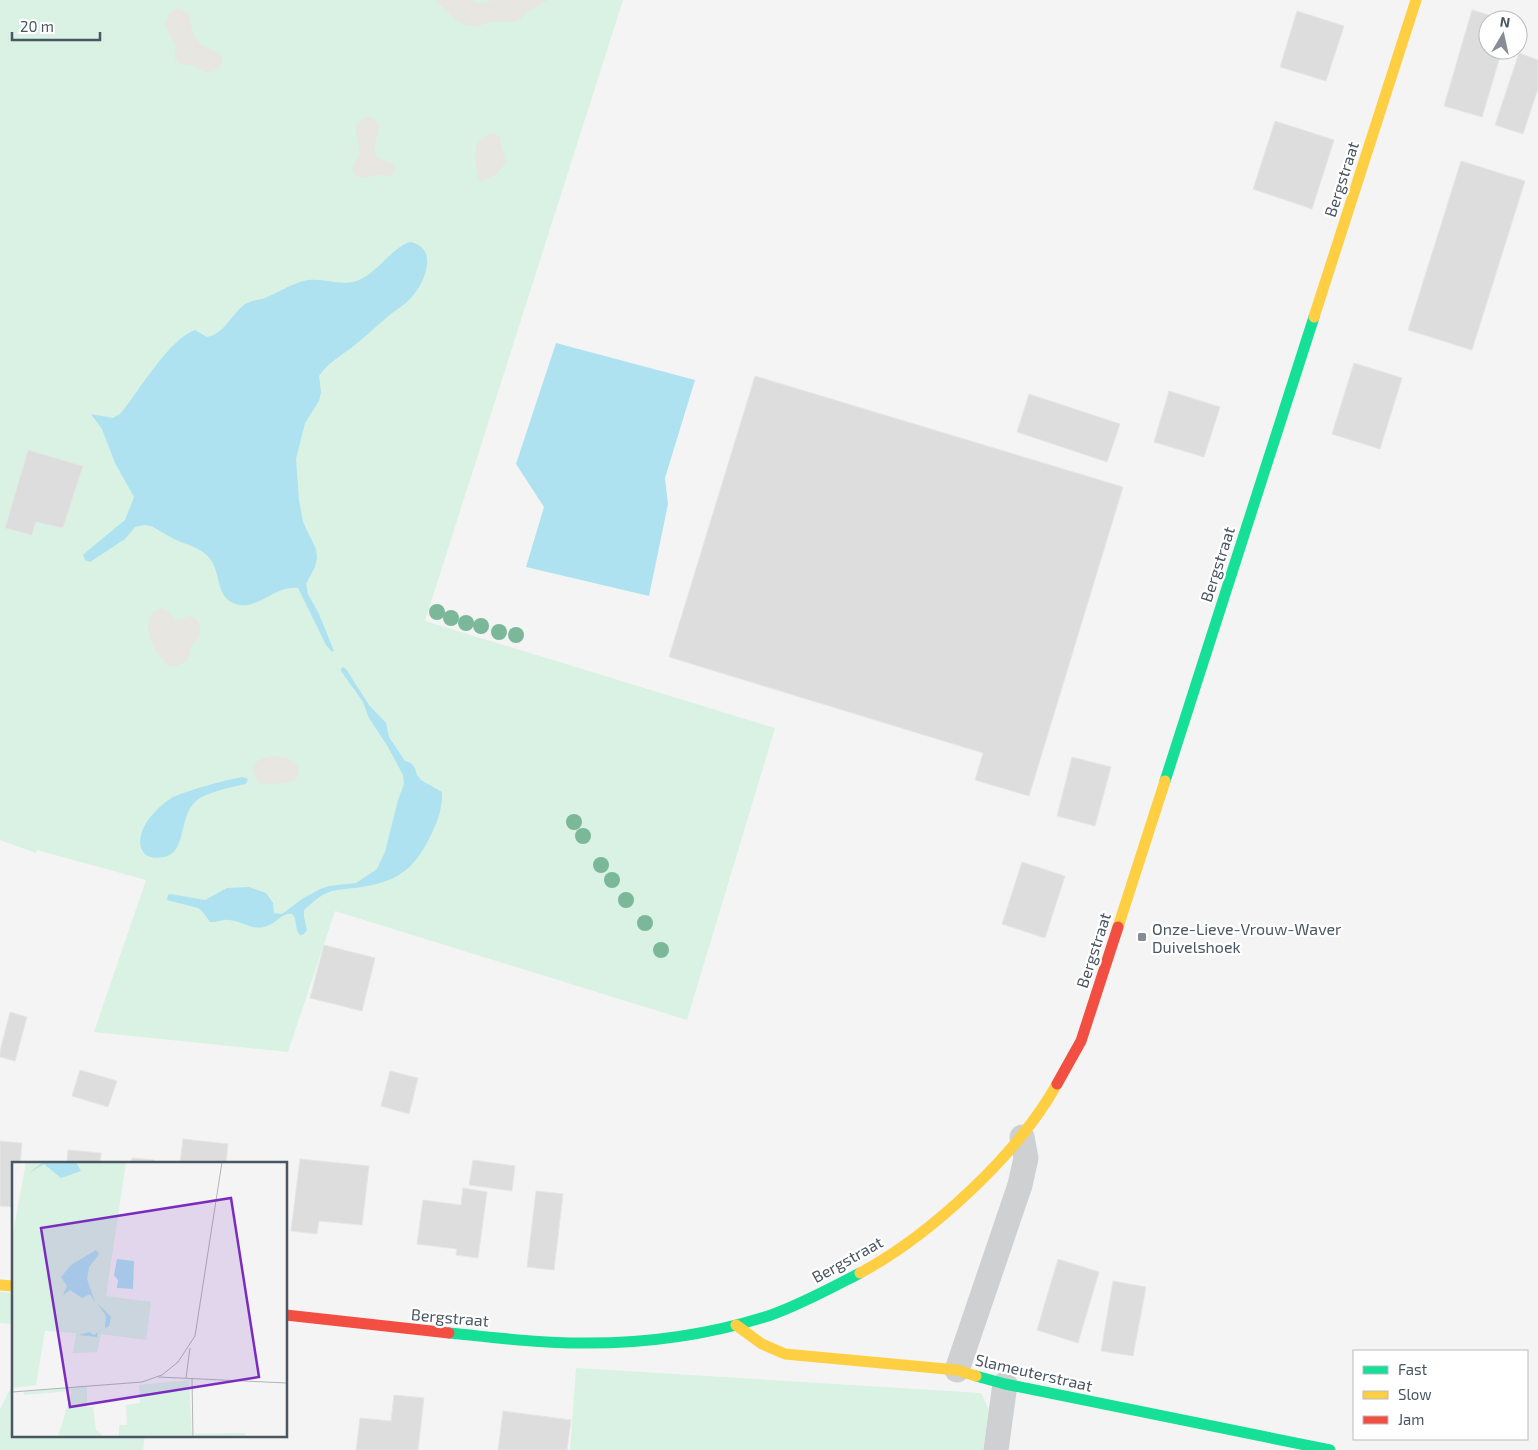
<svg xmlns="http://www.w3.org/2000/svg" width="1538" height="1450" font-family="'Exo 2',sans-serif">
<style>
.green{fill:#d9f2e3}
.sand{fill:#e7e6e1}
.water{fill:#aee2f0}
.building{fill:#ddddde;stroke:#e5e6e7}
.lines{fill:none;stroke-linecap:round;stroke-linejoin:round}
.street{stroke:#ced0d2;stroke-width:25}
.fast{stroke:#16e098;stroke-width:11}
.slow{stroke:#ffcf43;stroke-width:11}
.jam{stroke:#f24e42;stroke-width:11}
.tree{fill:#7ab899}
.poi-dot{fill:#868d94;stroke:#fff;stroke-width:2}
.labels{text-anchor:middle;dominant-baseline:central;stroke-width:4.5;stroke-linejoin:round;paint-order:stroke}
.street-label{font-size:16px;fill:#4a5661;stroke:#fff}
.poi-label{font-size:16px;fill:#4a5661;stroke:#fff;text-anchor:start}
.inset-road{fill:none;stroke:#b0b5b9;stroke-width:1}
.view{fill:#7b2cbf;fill-opacity:0.15;stroke:#7b2cbf;stroke-width:2.5}
.inset-edge{fill:none;stroke:#4a5661;stroke-width:2.5}
</style>
<rect width="100%" height="100%" fill="#f4f4f4"/>
<g class="green">
<path d="M0,0H623L425,621L775,728L687,1020L335,911L288,1052L94,1032L146,880L37,850L36,853L0,840Z"/>
<path d="M0,1292L14,1293V1324L0,1323Z"/>
<path d="M576,1368L981,1393L989,1410L983,1450H570Z"/>
<path d="M14,1381V1436H145L143,1450H0V1409Z"/>
</g>
<g class="sand">
<path d="M435,0H471L480,3L495,0H549L528,11L519,20L515,22H490L476,27L463,24L456,20Z"/>
<path d="M179,8L188,13C192,26 192,41 206,47C212,51 218,51 222,57C223,69 216,71 206,73L193,65L180,64L175,59V44L165,25C167,16 169,10 179,8Z"/>
<path d="M366,117C394,120 366,146 378,158C382,161 389,161 393,164L395,170L392,176L378,175L364,178L355,176C349,166 357,163 359,153C360,143 355,135 356,125Z"/>
<path d="M493,133L499,136L506,162L496,174L481,182L479,181C476,161 468,140 493,133Z"/>
<path d="M162,608L169,611L174,619L178,620L190,616C200,619 201,626 200,636L191,647L188,660L177,666L171,667C155,657 134,614 162,608Z"/>
<path d="M271,756C283,756 293,758 299,768L297,778C295,780 294,781 291,782C287,783 261,785 259,783C257,781 256,779 255,776C248,763 260,759 271,756Z"/>
</g>
<g class="water">
<path d="M411,242C440,249 424,285 410,299C403,306 394,311 386,318C374,328 363,339 351,348C339,357 328,363 319,376L321,392L319,401L305,423L296,459L299,500L303,522L316,549L317,558L315,567L306,584L308,594L319,614L334,651L332,652L326,645L298,588C276,585 260,608 240,605C215,601 222,576 211,560C203,548 187,545 174,539C166,535 159,530 151,526L144,525L135,527L125,539L90,562L85,560L83,555L85,553L125,520L134,497L115,463L102,429L91,414L113,418L121,413C139,391 169,339 195,330L207,337C224,334 231,315 244,305C249,301 259,300 265,298C277,293 288,286 300,282C321,274 343,290 363,278C379,270 396,244 411,242Z"/>
<path d="M556,343L695,380L665,478L668,504L649,596L526,567L544,507L516,464Z"/>
<path d="M343,667L346,669L369,705L386,723L389,737L405,761L411,763L415,768L417,775L421,780L442,792C443,807 437,824 430,837C413,872 394,883 355,888C348,889 340,889 332,891C321,894 312,903 304,910V917L307,930L304,934L300,935C294,929 298,919 292,914C282,912 275,925 264,927C251,930 242,921 229,920C222,919 217,923 210,922L202,911L198,908L167,900L168,895L170,894L205,900L227,888L249,887L266,893L273,903L274,913L282,914L302,899L320,889L329,886L356,883L377,869L385,852L398,800L404,784L403,775L388,747L369,718L363,702L341,671V669Z"/>
<path d="M243,777L248,779L246,784C234,786 204,793 196,801C178,817 187,853 164,857C139,862 135,842 146,823C151,815 161,805 170,799C180,792 229,779 243,777Z"/>
</g>
<g class="building">
<path d="M1472,10L1505,20H1488V50H1502L1482,117L1444,106Z"/>
<path d="M1297,11L1344,26L1326,81L1280,67Z"/>
<path d="M1519,53L1538,60V89L1523,134L1495,125Z"/>
<path d="M1275,121L1334,140L1312,209L1253,189Z"/>
<path d="M1461,161L1525,181L1472,350L1408,330Z"/>
<path d="M1354,363L1402,378L1380,449L1332,434Z"/>
<path d="M755,376L1123,487L1029,796L975,780L983,753L669,657Z"/>
<path d="M1169,391L1220,407L1204,457L1154,442Z"/>
<path d="M1029,394L1120,424L1107,462L1017,432Z"/>
<path d="M28,450L83,466L63,528L36,522L32,535L5,528Z"/>
<path d="M1072,757L1111,767L1095,826L1057,816Z"/>
<path d="M1022,862L1065,876L1045,938L1002,924Z"/>
<path d="M324,945L375,958L362,1011L310,998Z"/>
<path d="M10,1012L27,1017L15,1061L0,1057V1051Z"/>
<path d="M80,1070L117,1081L108,1107L72,1096Z"/>
<path d="M390,1071L418,1078L409,1114L381,1106Z"/>
<path d="M183,1139L228,1144L226,1164H180Z"/>
<path d="M0,1141L22,1143L20,1164H14V1207L0,1206Z"/>
<path d="M68,1150L101,1153L100,1164H67Z"/>
<path d="M132,1158L154,1160V1164H131Z"/>
<path d="M300,1159L369,1166L362,1225L319,1221L317,1234L291,1231Z"/>
<path d="M473,1160L515,1166L512,1191L469,1185Z"/>
<path d="M463,1188L487,1192L478,1258L456,1255L457,1249L417,1244L423,1200L461,1205Z"/>
<path d="M536,1191L563,1194L554,1270L527,1267Z"/>
<path d="M1058,1259L1099,1272L1078,1343L1037,1330Z"/>
<path d="M1113,1281L1146,1287L1133,1356L1101,1351Z"/>
<path d="M394,1395L424,1398L418,1450H356L360,1418L391,1421Z"/>
<path d="M503,1411L571,1420L567,1450H498Z"/>
</g>
<g class="lines">
<g class="street">
<path d="M957,1370L1020,1185L1026,1158L1022,1137"/>
<path d="M996,1450L1005,1384"/>
</g>
<g class="fast">
<path d="M1165,781L1314,317"/>
<path d="M449,1333C491,1337 534,1343 577,1343C642,1344 709,1335 771,1315C802,1304 831,1288 860,1273"/>
<path d="M976,1376L1005,1384L1330,1450"/>
</g>
<g class="slow">
<path d="M1314,317L1416,0"/>
<path d="M1118,927L1165,781"/>
<path d="M860,1273C931,1235 1018,1154 1057,1084"/>
<path d="M0,1285L14,1286"/>
<path d="M736,1325L762,1344L785,1354L957,1370L976,1376"/>
</g>
<g class="jam">
<path d="M1057,1084L1081,1041L1118,927"/>
<path d="M286,1315L449,1333"/>
</g>
</g>
<g class="tree">
<circle cx="437" cy="612" r="8"/>
<circle cx="451" cy="618" r="8"/>
<circle cx="466" cy="623" r="8"/>
<circle cx="481" cy="626" r="8"/>
<circle cx="499" cy="632" r="8"/>
<circle cx="516" cy="635" r="8"/>
<circle cx="574" cy="822" r="8"/>
<circle cx="583" cy="836" r="8"/>
<circle cx="601" cy="865" r="8"/>
<circle cx="612" cy="880" r="8"/>
<circle cx="626" cy="900" r="8"/>
<circle cx="645" cy="923" r="8"/>
<circle cx="661" cy="950" r="8"/>
</g>
<rect class="poi-dot" x="1137" y="932" width="10" height="10" rx="2.5"/>
<g class="labels">
<g class="street-label">
<text transform="translate(1341 179) rotate(-72)">Bergstraat</text>
<text transform="translate(1217 564) rotate(-72)">Bergstraat</text>
<text transform="translate(1093 950) rotate(-72)">Bergstraat</text>
<text transform="translate(847 1259) rotate(-29)">Bergstraat</text>
<text transform="translate(450 1317) rotate(5)">Bergstraat</text>
<text transform="translate(1034 1372) rotate(13)">Slameuterstraat</text>
</g>
<g class="poi-label">
<text x="1152" y="928">Onze-Lieve-Vrouw-Waver<tspan x="1152" dy="18">Duivelshoek</tspan></text>
</g>
</g>
<g transform="translate(12 1162)">
<rect width="275" height="275" fill="#f4f4f4"/>
<path d="M14,0H114L94,134L139,140L134,178L89,172L85,190L61,191L64,171L33,169L24,223L0,226V77ZM177,218L180,275H107V263H115L114,243L128,241L127,223ZM75,224V245H81L84,268L92,275H46L60,229L12,233V229ZM233,271V275H183V272Z" fill="#d9f2e3"/>
<path d="M31,0H64L69,9L49,16L32,2L17,11ZM84,88L87,92L77,105L75,117L83,140L78,132L70,136L58,128L51,133L55,124L49,115L59,103ZM105,97L122,99L121,127L105,126L106,118L102,113ZM85,141L99,155L97,164L86,170L85,175L67,173L77,170L82,173L93,166L94,154Z" fill="#aee2f0"/>
<path class="inset-road" d="M146,215L275,221M174,216L178,186M180,217L181,275M0,230L130,220L150,213L166,200L183,174L210,0"/>
<path class="view" d="M219,36L247,215L58,245L29,66Z"/>
<rect width="275" height="275" class="inset-edge"/>
</g>
<rect x="1353" y="1350" width="175" height="90" fill="#ffffff" stroke="#b7bbc0"/>
<rect x="1363" y="1366" width="25" height="8" fill="#16e098" stroke="#b7bbc0"/>
<text x="1398" y="1375" font-size="15" fill="#4a5661">Fast</text>
<rect x="1363" y="1391" width="25" height="8" fill="#ffcf43" stroke="#b7bbc0"/>
<text x="1398" y="1400" font-size="15" fill="#4a5661">Slow</text>
<rect x="1363" y="1416" width="25" height="8" fill="#f24e42" stroke="#b7bbc0"/>
<text x="1398" y="1425" font-size="15" fill="#4a5661">Jam</text>
<g transform="translate(1503 35) rotate(9)"><circle r="24" fill="#ffffff" stroke="#b7bbc0"/>
<path d="M0-4L9 19L0 12L-9 19Z" fill="#868d94"/>
<text y="-8" font-size="14" font-weight="bold" text-anchor="middle" fill="#4a5661">N</text>
</g>
<path d="M12 32v8h88v-8" fill="none" stroke="#4a5661" stroke-width="2.5"/>
<text x="20" y="32" font-size="15" fill="#4a5661" stroke="#ffffff" stroke-width="4" paint-order="stroke">20 m</text>
</svg>
